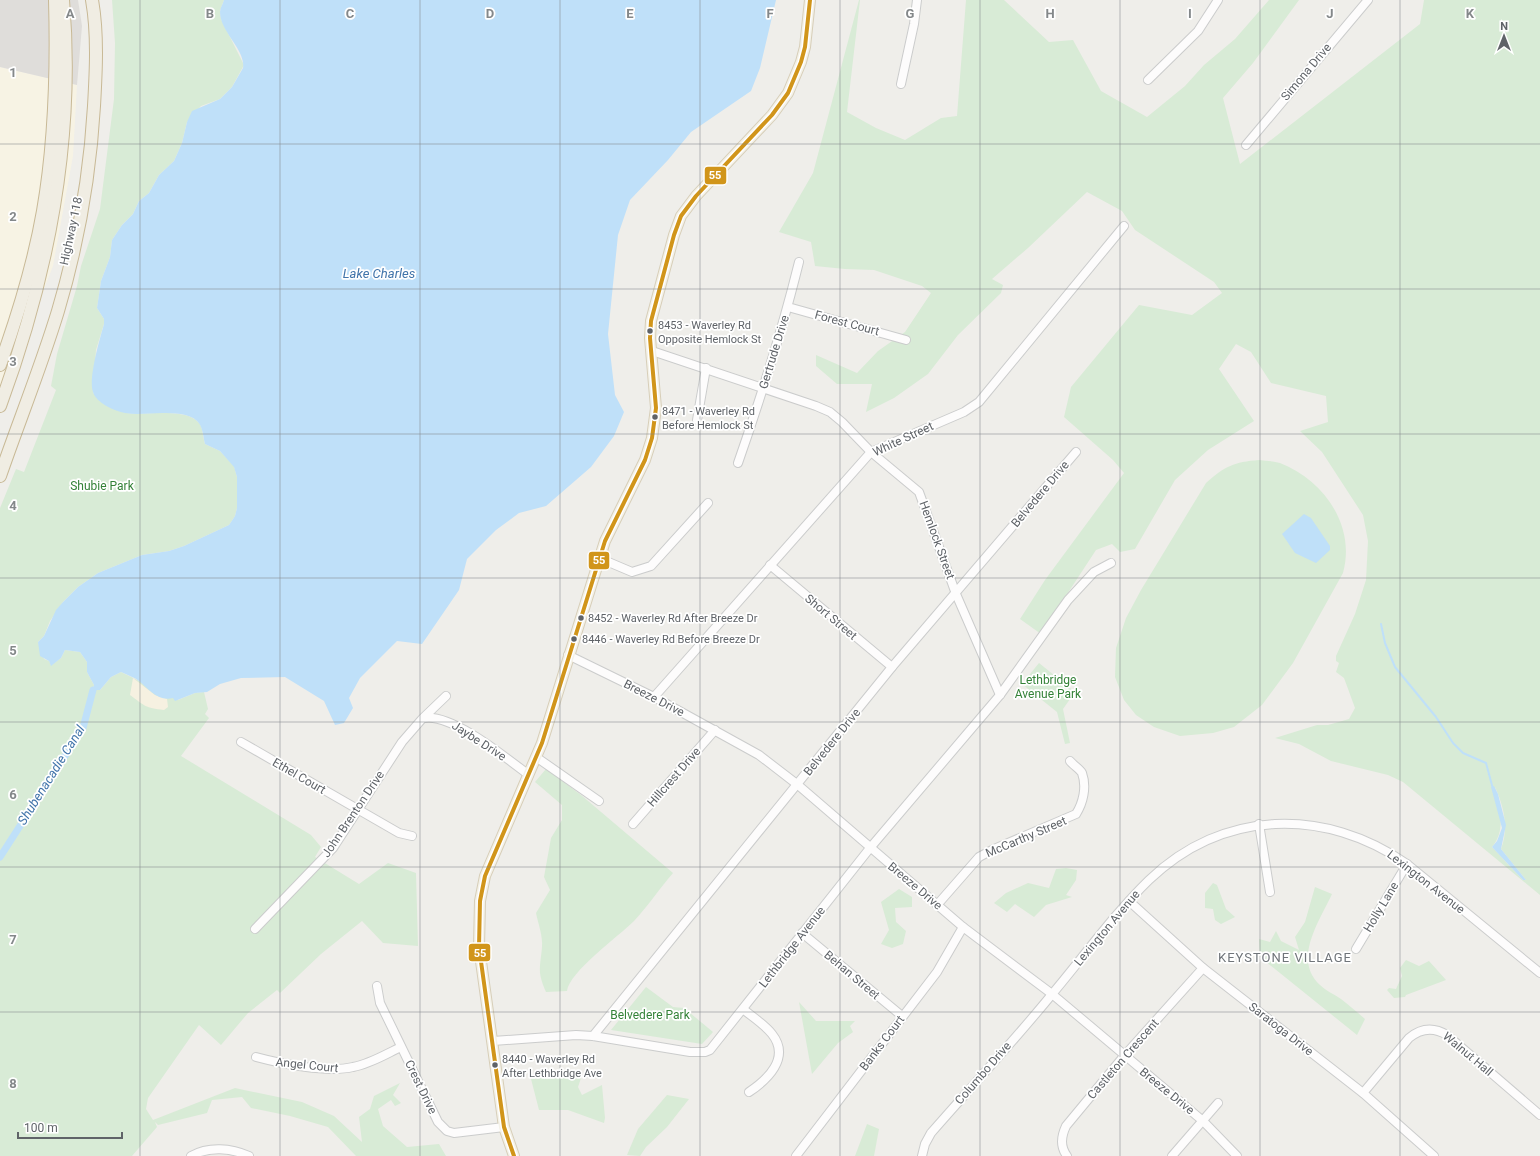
<svg xmlns="http://www.w3.org/2000/svg" width="1540" height="1156" font-family="Roboto,sans-serif">
<style>
.commercial{fill:#f7f3e4}
.industrial{fill:#dfddda}
.green{fill:#d8ebd6;fill-rule:evenodd}
.sand{fill:#f6f1e1}
.water{fill:#bfe0f9}
.lines{fill:none;stroke-linecap:round;stroke-linejoin:round}
.stream{stroke:#bfe0f9;stroke-width:2}
.canal{stroke:#bfe0f9;stroke-width:7}
.minor-casing{stroke:#cbcccc;stroke-width:10}
.major-casing{stroke:#d7ceb8;stroke-width:12}
.highway-casing{stroke:#c8b996;stroke-width:14}
.minor{stroke:#fdfcfc;stroke-width:8}
.major{stroke:#f4f2e9;stroke-width:10}
.highway{stroke:#f0ede3;stroke-width:12}
.bus-1-casing{stroke:#fff;stroke-width:7}
.bus-1{stroke:#d1951a;stroke-width:4}
.grid{fill:none;stroke:#84888a;stroke-width:1;stroke-opacity:0.55}
.bus-dot{fill:#5f6368;stroke:#fff;stroke-width:1.5}
.labels{text-anchor:middle;dominant-baseline:central;stroke-width:3.5;stroke-linejoin:round;paint-order:stroke}
.bus-label{font-size:11px;fill:#5f6368;stroke:#fff;text-anchor:start}
.street-label{font-size:12px;fill:#5f6368;stroke:#fff}
.park-label{font-size:12px;fill:#348238;stroke:#fff}
.water-label{font-size:13px;font-style:italic;fill:#4174aa;stroke:#fff}
.neighbourhood-label{font-size:13px;letter-spacing:1px;fill:#70757a;stroke:#fff}
.grid-label{font-size:13px;text-anchor:middle;font-weight:bold;fill:#84888a;stroke:#fff;stroke-width:3.5;stroke-linejoin:round;paint-order:stroke}
.line-badge{stroke:#fff;stroke-width:1.5}
.badge-label{font-size:11px;text-anchor:middle;font-weight:bold;fill:#fff}
</style>
<rect width="100%" height="100%" fill="#efeeea"/>
<path class="commercial" d="M0,67L77,85L73,156L53,266L0,401Z"/>
<path class="industrial" d="M0,0H78L82,26L77,85L0,67Z"/>
<g class="green">
<path d="M112,0H224L220,11L221,19L244,65L232,87L220,99L201,106L187,122L182,143L174,161L159,175L149,193L139,201L133,214L122,225L112,240L110,257L101,281L97,308L104,319V324L96,350L93,393C101,398 119,412 127,413C145,416 191,406 201,426C203,431 203,438 205,444L220,451L234,466L237,477V508L235,516L229,525L184,546L169,551L142,555L98,573L78,587L63,602L50,621L44,636L38,642L44,659L49,661L51,665L61,658L65,650L80,652L87,662V672L94,685L93,690H100L111,677L121,672L178,700L195,693L204,692L208,709L205,714L209,718L181,756L311,835L321,847L315,857L359,884L388,863L416,873L418,946L383,943L362,921L321,954L280,993L277,990L248,1013L221,1045L199,1025L148,1098L146,1109L153,1120L235,1088L244,1090L302,1102L334,1116L362,1142L359,1117L370,1109L374,1096L400,1083L393,1095L401,1103L395,1106L391,1100L378,1109L383,1126L407,1147L439,1144L446,1156H356L328,1127L290,1116L251,1108L242,1097L212,1100L207,1113L158,1125L155,1122L157,1127L132,1156H0V508L16,469L24,472L56,390L51,386L57,354L77,286L81,266L100,209L114,99L115,43Z"/>
<path d="M859,0H860L847,112L876,128L905,140L941,118L957,116L966,0H1004L1049,42L1073,40L1101,91L1147,117L1185,86L1204,65L1235,39L1269,0H1299L1253,63L1223,98L1240,164L1420,24L1424,0H1540V895L1403,782L1388,775L1331,761L1299,744L1275,738L1317,725H1328L1349,719L1355,708L1344,678L1336,672L1339,663L1336,661V656L1355,614L1366,580L1368,541L1363,515L1322,452L1300,431L1328,422L1326,396L1271,383L1251,352L1236,344L1219,369L1254,421L1208,450L1175,480L1135,549L1120,552L1112,544L1096,550L1041,634L1020,619L1045,580L1124,473L1113,460L1064,417L1071,387L1139,305L1192,315L1222,293L1214,282L1135,230L1122,211L1087,192L1028,248L992,279L1003,285L1001,293L958,335L928,374L894,398L866,412L872,384H837L816,366V355L857,373L878,351L905,332L931,293L922,286L874,270L845,269L815,266L811,242L779,232L813,173ZM1495,787C1504,807 1509,828 1501,849L1526,880H1523L1492,847C1507,829 1499,808 1495,787Z"/>
<path d="M1259,460C1266,461 1274,461 1280,463C1324,480 1356,526 1343,573L1293,663L1262,705L1234,727L1213,733L1180,736L1154,727L1136,715L1124,700L1115,677L1116,648L1126,618L1141,590L1206,483C1225,466 1234,462 1259,460Z"/>
<path d="M1039,663L1075,692L1063,709L1070,743L1065,744L1057,712L1022,684Z"/>
<path d="M546,769L581,795L673,873C660,888 648,906 634,921C619,936 569,972 567,991L546,992C537,971 540,969 542,947C543,936 538,923 536,913L550,890L544,877L551,838L562,820V805L535,782Z"/>
<path d="M1066,868L1077,870L1076,880L1066,895L1072,897L1046,905L1034,917L1015,904L1007,912L994,903L1006,893L1028,883L1049,888L1056,869Z"/>
<path d="M1213,883L1217,885L1226,909L1235,917L1221,924L1215,920L1213,909L1205,908V893Z"/>
<path d="M1315,887L1332,894C1320,920 1292,960 1320,985C1326,991 1334,994 1341,999C1349,1005 1357,1012 1365,1019L1357,1035L1260,957L1259,939L1270,942L1276,931L1281,941L1299,950L1295,937L1305,922Z"/>
<path d="M899,889L912,897V907L895,908L896,922L906,931L903,944L892,948L881,944L889,930L881,902Z"/>
<path d="M1406,960L1419,966L1429,961L1446,980L1406,995L1405,997L1394,998L1387,990L1389,988L1396,989L1402,976L1400,968Z"/>
<path d="M646,987L673,1007L684,1008L713,1032L702,1044L611,1030Z"/>
<path d="M799,1002L816,1021H855L850,1026L853,1032L838,1043L812,1074Z"/>
<path d="M530,1075L581,1078L578,1087L582,1095L602,1085L605,1118L604,1123L568,1110H539Z"/>
<path d="M667,1095L689,1099L667,1127L646,1147L640,1156L627,1155L638,1129Z"/>
<path d="M867,1124L879,1129L874,1156H855Z"/>
</g>
<path class="sand" d="M133,678L155,695L167,699L168,707L164,710C145,708 145,706 130,695Z"/>
<g class="water">
<path d="M224,0H776L760,68L751,91L691,132L668,160L630,200L618,235L608,334L615,395L624,412L614,436L591,467L546,506L519,513L496,530L467,559L459,590L422,644L397,641L360,678L349,698L353,708L344,723L335,725L324,701L285,677L241,678L220,684L207,692L195,693L175,701L173,698C158,702 149,689 139,681C134,677 127,675 121,672L111,677L100,690H93L94,685L87,672V662L80,652L65,650L61,658L51,666L49,661L40,656L38,642L44,636L56,610L63,602L78,587L98,573L142,555L169,551L184,546L229,525L235,516L237,508V477L234,467L220,451L205,444C203,437 203,426 197,421C189,413 173,413 162,413C151,413 137,415 125,413C115,411 96,403 93,392C88,379 100,338 104,324V319L97,308L101,281L110,257L112,240L122,225L133,214L139,201L149,193L159,175L174,161L182,143L187,122L192,111L220,99L232,87L243,68C246,50 220,32 220,12C220,8 223,4 224,0Z"/>
<path d="M1304,514L1311,518L1330,546V550L1316,563L1295,553L1282,534Z"/>
<path d="M1494,786L1498,794L1506,825L1501,849L1526,880H1523L1492,847L1497,841L1502,828L1491,787Z"/>
</g>
<g class="lines">
<path class="stream" d="M1381,624L1385,643L1395,667L1436,717L1453,743L1463,753L1486,763L1493,789"/>
<path class="canal" d="M0,857L83,728L93,690"/>
<g class="minor-casing">
<g id="minor">
<path d="M1148,80L1198,31L1218,0"/>
<path d="M901,84L914,24L917,0"/>
<path d="M1246,145L1368,0"/>
<path d="M788,307L906,340"/>
<path d="M652,351L816,406L830,412L842,422L871,452L919,492L956,594L1000,695"/>
<path d="M697,420L706,368"/>
<path d="M738,463C761,397 782,331 799,262"/>
<path d="M599,558L632,572L651,566L708,503"/>
<path d="M770,565L892,667"/>
<path d="M568,655L654,697L759,755L798,785L963,927L1052,994L1203,1121L1237,1156"/>
<path d="M654,697L871,452L964,412L979,402L1124,226"/>
<path d="M425,718C453,714 506,758 529,775"/>
<path d="M241,742L399,833L412,836"/>
<path d="M536,757L599,801"/>
<path d="M633,824L715,730"/>
<path d="M1259,824L1270,892"/>
<path d="M1129,901L1203,968L1363,1093L1434,1156"/>
<path d="M937,905L979,857L994,849L1076,814C1083,803 1087,787 1082,773C1080,769 1073,765 1070,761"/>
<path d="M255,929L333,848L402,742L422,719L446,696"/>
<path d="M802,933L902,1016"/>
<path d="M1356,949L1407,864"/>
<path d="M377,986L380,1003L438,1122L447,1131L454,1133L504,1127"/>
<path d="M744,1010C753,1017 765,1025 772,1034C791,1058 767,1080 749,1092"/>
<path d="M593,1036L892,667L1076,452"/>
<path d="M493,1041L576,1035L593,1036L690,1052H705L710,1050L870,848L1000,695L1068,600L1094,572L1111,563"/>
<path d="M256,1057C282,1064 327,1073 353,1067C370,1064 386,1054 401,1047"/>
<path d="M1363,1093L1409,1038C1421,1028 1434,1027 1447,1035L1540,1115"/>
<path d="M191,1156C209,1146 231,1148 249,1156"/>
<path d="M796,1156L937,972L963,927"/>
<path d="M922,1156L925,1144L931,1133C972,1086 1014,1041 1053,993C1085,955 1114,914 1149,880C1223,809 1325,807 1407,864L1540,973"/>
<path d="M1067,1156C1060,1146 1061,1137 1066,1126L1124,1056L1203,968"/>
<path d="M1172,1156L1218,1103"/>
</g>
</g>
<g class="major-casing">
<path id="major" d="M514,1156L504,1127L479,947L480,901L485,876L542,743L605,541L645,460L652,438L656,408L650,338L651,321L674,235L681,216L696,196L772,115L788,93L801,62L805,47L810,0"/>
</g>
<g class="highway-casing">
<g id="highway">
<path d="M0,365C18,315 34,263 43,211C55,142 57,70 55,0"/>
<path d="M0,406C48,276 75,139 63,0"/>
<path d="M0,476C19,421 41,367 58,311C78,244 90,175 94,106C96,71 98,34 92,0"/>
</g>
</g>
<use href="#minor" class="minor"/>
<use href="#major" class="major"/>
<use href="#highway" class="highway"/>
<g class="bus-1-casing">
<path id="bus-1" d="M514,1156L504,1127L479,947L480,901L485,876L542,743L605,541L645,460L652,438L656,408L650,338L651,321L674,235L681,216L696,196L772,115L788,93L801,62L805,47L810,0"/>
</g>
<use href="#bus-1" class="bus-1"/>
</g>
<path class="grid" d="M140,0V1156M280,0V1156M420,0V1156M560,0V1156M700,0V1156M840,0V1156M980,0V1156M1120,0V1156M1260,0V1156M1400,0V1156M0,144H1540M0,289H1540M0,434H1540M0,578H1540M0,722H1540M0,867H1540M0,1012H1540"/>
<g class="bus-dot">
<circle cx="650" cy="331" r="3.5"/>
<circle cx="655" cy="417" r="3.5"/>
<circle cx="581" cy="618" r="3.5"/>
<circle cx="574" cy="639" r="3.5"/>
<circle cx="495" cy="1065" r="3.5"/>
</g>
<g class="labels">
<g class="bus-label">
<text x="658" y="325">8453 - Waverley Rd<tspan x="658" dy="14">Opposite Hemlock St</tspan></text>
<text x="662" y="411">8471 - Waverley Rd<tspan x="662" dy="14">Before Hemlock St</tspan></text>
<text x="588" y="618">8452 - Waverley Rd After Breeze Dr</text>
<text x="582" y="639">8446 - Waverley Rd Before Breeze Dr</text>
<text x="502" y="1059">8440 - Waverley Rd<tspan x="502" dy="14">After Lethbridge Ave</tspan></text>
</g>
<g class="street-label">
<text transform="translate(1306 72) rotate(-50)">Simona Drive</text>
<text transform="translate(71 231) rotate(-78)">Highway 118</text>
<text transform="translate(847 323) rotate(15)">Forest Court</text>
<text transform="translate(774 352) rotate(-73)">Gertrude Drive</text>
<text transform="translate(903 439) rotate(-25)">White Street</text>
<text transform="translate(1040 494) rotate(-50)">Belvedere Drive</text>
<text transform="translate(937 540) rotate(70)">Hemlock Street</text>
<text transform="translate(831 617) rotate(40)">Short Street</text>
<text transform="translate(654 698) rotate(27)">Breeze Drive</text>
<text transform="translate(479 741) rotate(33)">Jaybe Drive</text>
<text transform="translate(832 742) rotate(-51)">Belvedere Drive</text>
<text transform="translate(299 776) rotate(30)">Ethel Court</text>
<text transform="translate(674 777) rotate(-49)">Hillcrest Drive</text>
<text transform="translate(353 814) rotate(-56)">John Brenton Drive</text>
<text transform="translate(1026 837) rotate(-23)">McCarthy Street</text>
<text transform="translate(1426 882) rotate(38)">Lexington Avenue</text>
<text transform="translate(915 886) rotate(40)">Breeze Drive</text>
<text transform="translate(1381 907) rotate(-59)">Holly Lane</text>
<text transform="translate(1107 928) rotate(-50)">Lexington Avenue</text>
<text transform="translate(792 947) rotate(-52)">Lethbridge Avenue</text>
<text transform="translate(852 975) rotate(40)">Behan Street</text>
<text transform="translate(1281 1029) rotate(38)">Saratoga Drive</text>
<text transform="translate(882 1043) rotate(-53)">Banks Court</text>
<text transform="translate(1468 1054) rotate(40)">Walnut Hall</text>
<text transform="translate(1123 1059) rotate(-49)">Castleton Crescent</text>
<text transform="translate(307 1065) rotate(6)">Angel Court</text>
<text transform="translate(983 1073) rotate(-49)">Columbo Drive</text>
<text transform="translate(421 1087) rotate(64)">Crest Drive</text>
<text transform="translate(1167 1091) rotate(39)">Breeze Drive</text>
</g>
<g class="park-label">
<text x="102" y="486">Shubie Park</text>
<text x="1048" y="680">Lethbridge<tspan x="1048" dy="14">Avenue Park</tspan></text>
<text x="650" y="1015">Belvedere Park</text>
</g>
<g class="water-label">
<text x="379" y="273">Lake Charles</text>
<text transform="translate(51 775) rotate(-58)">Shubenacadie Canal</text>
</g>
<g class="neighbourhood-label">
<text x="1285" y="957">KEYSTONE VILLAGE</text>
</g>
</g>
<g class="grid-label">
<text x="70" y="18">A</text>
<text x="210" y="18">B</text>
<text x="350" y="18">C</text>
<text x="490" y="18">D</text>
<text x="630" y="18">E</text>
<text x="770" y="18">F</text>
<text x="910" y="18">G</text>
<text x="1050" y="18">H</text>
<text x="1190" y="18">I</text>
<text x="1330" y="18">J</text>
<text x="1470" y="18">K</text>
<text x="13" y="77">1</text>
<text x="13" y="221">2</text>
<text x="13" y="366">3</text>
<text x="13" y="510">4</text>
<text x="13" y="655">5</text>
<text x="13" y="799">6</text>
<text x="13" y="944">7</text>
<text x="13" y="1088">8</text>
</g>
<g class="line-badge">
<rect x="704" y="166" width="23" height="19" rx="4" fill="#d1951a"/>
<rect x="588" y="551" width="22" height="19" rx="4" fill="#d1951a"/>
<rect x="468" y="943" width="23" height="19" rx="4" fill="#d1951a"/>
</g>
<g class="badge-label">
<text x="715" y="179">55</text>
<text x="599" y="564">55</text>
<text x="480" y="957">55</text>
</g>
<g transform="translate(1504 36)" stroke="#ffffff" stroke-width="3" paint-order="stroke">
<path d="M0-3L7 15L0 10L-7 15Z" fill="#5f6368"/>
<text y="-6" font-size="11" font-weight="bold" text-anchor="middle" fill="#5f6368">N</text>
</g>
<path d="M18 1132v6h104v-6" fill="none" stroke="#5f6368" stroke-width="2"/>
<text x="24" y="1132" font-size="12" fill="#5f6368" stroke="#ffffff" stroke-width="3" paint-order="stroke">100 m</text>
</svg>
